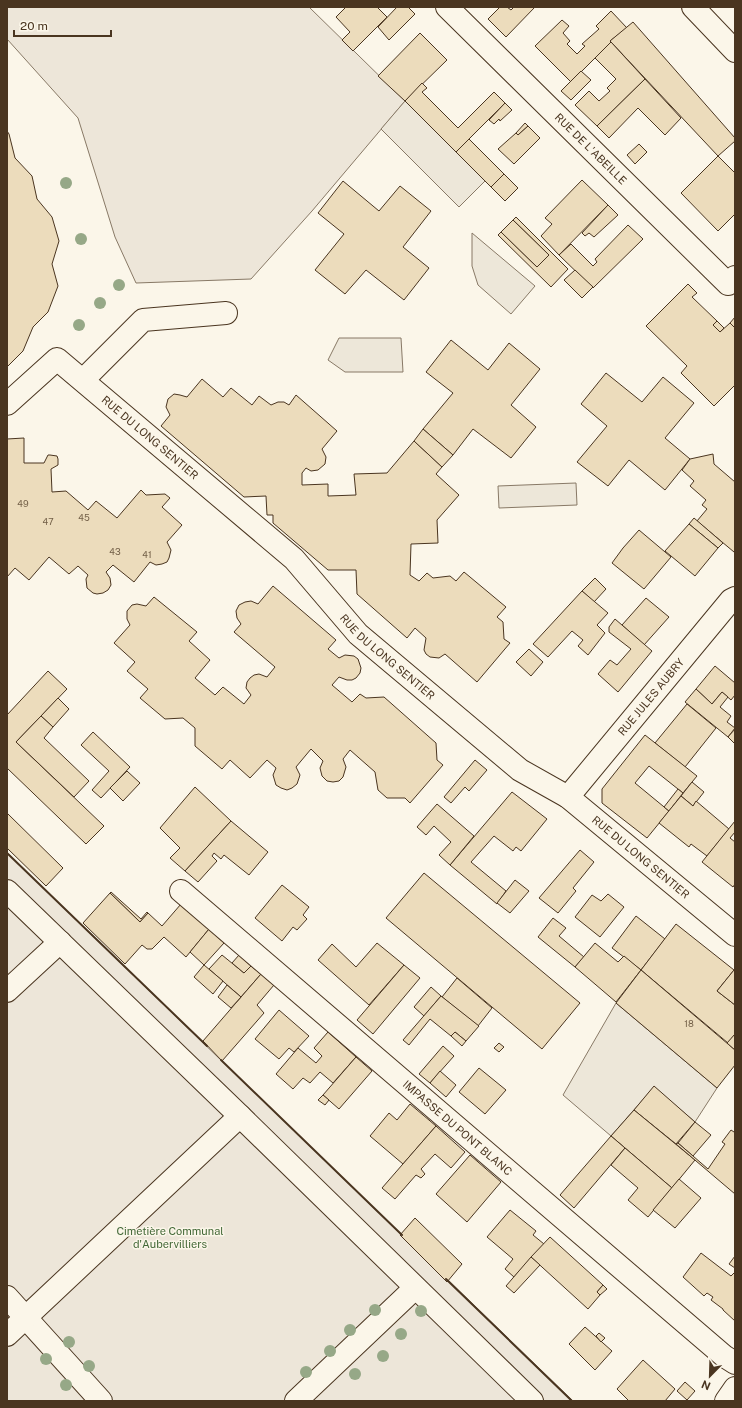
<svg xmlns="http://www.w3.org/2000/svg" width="742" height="1408" font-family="'Public Sans',sans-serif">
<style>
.green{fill:#ede6d9;stroke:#887966}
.parking{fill:#ede7d9;stroke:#887966}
.building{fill:#ecdcbc;stroke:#4a3520}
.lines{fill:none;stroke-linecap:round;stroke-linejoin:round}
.minor-casing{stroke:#4a3520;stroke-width:24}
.minor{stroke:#fbf6e9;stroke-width:22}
.wall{stroke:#4a3520;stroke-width:2}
.tree{fill:#96a887}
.labels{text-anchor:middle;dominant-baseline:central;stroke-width:3;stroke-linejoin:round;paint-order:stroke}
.number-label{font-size:9px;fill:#725f47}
.street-label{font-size:11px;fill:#4a3520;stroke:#fbf6e9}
.park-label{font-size:11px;fill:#436837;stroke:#fbf6e9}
</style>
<rect width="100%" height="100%" fill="#fbf6e9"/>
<g class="green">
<path d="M7,7H309L405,101L312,211L251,279L136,283L115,237L78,118L7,39Z"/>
<path d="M7,853L572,1400V1401H7Z"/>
</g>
<g class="parking">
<path d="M405,101L485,181L459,207L381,129Z"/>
<path d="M472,233L535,286L511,314L478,285L472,266Z"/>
<path d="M339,338H401L403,372H345L328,360Z"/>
<path d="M576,483L577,505L499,508L498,486Z"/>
<path d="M616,1003L717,1088L695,1122L654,1087L611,1136L563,1095Z"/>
</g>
<g class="building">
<path d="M346,7H377L387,17L353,51L342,40L350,32L336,17Z"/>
<path d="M397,7H408L415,14L389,40L378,27Z"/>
<path d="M500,7H507L511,10L514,7H535L506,37L488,19Z"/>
<path d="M611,11L627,28L610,41L611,42L571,82L535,46L562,20L569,26L563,33L570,41L567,44L577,54L585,46L582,44L599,29L596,26Z"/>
<path d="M633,22L735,138V141L718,156L610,41Z"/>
<path d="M420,33L447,60L405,101L378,76Z"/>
<path d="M611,42L645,79L597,126L575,105L589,91L599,101L610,91L607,88L616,79L595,58Z"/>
<path d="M581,71L591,80L571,100L561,91Z"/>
<path d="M645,79L681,118L665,135L638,108L609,138L597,126Z"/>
<path d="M422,83L427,88L422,92L458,128L494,92L505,103L456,152L405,101Z"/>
<path d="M505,103L512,110L500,121L499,119L494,124L489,120Z"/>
<path d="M525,123L528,126L518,135L516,133Z"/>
<path d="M528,126L540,138L514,164L498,149L516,133L518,135Z"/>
<path d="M7,131L9,134L15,158L32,176L37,199L52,217L59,241L52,264L58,286L48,312L33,327L23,351L7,367Z"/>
<path d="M469,139L504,174L491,187L456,152Z"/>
<path d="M639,144L647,152L635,164L627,155Z"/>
<path d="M718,156L735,173V214L718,231L681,193Z"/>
<path d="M504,174L518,188L505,201L491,187Z"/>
<path d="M582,180L608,205L559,255L541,236L552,224L545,218Z"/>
<path d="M343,181L379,211L400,186L431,211L403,247L429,268L404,300L366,270L345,294L315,270L344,234L318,213Z"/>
<path d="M608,205L618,215L594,237L589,233L585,236L582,233Z"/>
<path d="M516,217L568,269L551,287L498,235L501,232L537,267L549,255L513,220Z"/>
<path d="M513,220L549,255L537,267L501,232Z"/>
<path d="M628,225L643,239L593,288L559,255L571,244L593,266L597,262L595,259Z"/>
<path d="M575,270L593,287L582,298L564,280Z"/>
<path d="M688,284L697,293L692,297L717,321L713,325L720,332L730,323L735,328V385L714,406L681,373L687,366L646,326Z"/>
<path d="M735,317V328L730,323Z"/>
<path d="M717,321L724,328L720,332L713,325Z"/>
<path d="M451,340L488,370L509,343L540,369L511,405L536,427L511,458L473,429L453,455L423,429L453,393L426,372Z"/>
<path d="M606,373L642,402L663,377L694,403L665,438L690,459L665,490L629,460L608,486L577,462L607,426L581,404Z"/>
<path d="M202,379L223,397L231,388L252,405L259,396L271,405L278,402H284L289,405L296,395L337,431L322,449L326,457L325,464L318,470L311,471L306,468L302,473V485L328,484V496L356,495L354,474L387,473L414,441L442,467L436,474L459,495L437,520L438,543L411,544L410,575L419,581L427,573L433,578L450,576L456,581L464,572L506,607L497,617L503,622L504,639L510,643L477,682L445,654L439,658L430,657L426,654L424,650L426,638L415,628L407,638L357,594L356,570H328L273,523V515H267L266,496L244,497L161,426L170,415L166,407L168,399L174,394L180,395L187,397Z"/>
<path d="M423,429L453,455L442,467L414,441Z"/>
<path d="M24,438V463H44L48,455H50L57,456L58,459V465L51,469L52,492L66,491L88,510L96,501L117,518L141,490L146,495L165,494L170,498L162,507L182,525L167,542L171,550L169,558L167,562L162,564L156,565L150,562L134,582L113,565L106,572L110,578L111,585L108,590L103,593L97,594L93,593L87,588L86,579L88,575L78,566L69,574L49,557L29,580L15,568L7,577V439Z"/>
<path d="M713,454L714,464L735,482V550L734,552L697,521L707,509L702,505L706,500L690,486L694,481L682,470L690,459Z"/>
<path d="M694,518L723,543L718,548L689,524Z"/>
<path d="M689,524L718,548L695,576L665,551Z"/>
<path d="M639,530L671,557L644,589L612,563L623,548Z"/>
<path d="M595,578L606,589L594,602L582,591Z"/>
<path d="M273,586L336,640L328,649L339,658L345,655L354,656L358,659L361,668L360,673L356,678L352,680H347L339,677L332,685L352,702L360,694L366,698L384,697L436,743L437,760L443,765L410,803L405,798H387L378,790L375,772L350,750L343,759L346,767L343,777L339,781L333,782L327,781L322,776L320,768L323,761L311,749L296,767L300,775L297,784L292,788L287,790L281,788L276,785L273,775L276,768L267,760L250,778L230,760L222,769L195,746V728L183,718L165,719L140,698L148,689L127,671L135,662L114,643L130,625L127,619V611L132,605L137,604L146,606L154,597L197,632L189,641L210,660L195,678L215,695L223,687L244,704L251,695L246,688L247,682L250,678L254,675L259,674L267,677L275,667L234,632L241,624L237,618L236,611L239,605L245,602L251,601L258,604Z"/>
<path d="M582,591L608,613L597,625L605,633L588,655L578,646L583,640L572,631L548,657L533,644Z"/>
<path d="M646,598L669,617L644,645L622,625Z"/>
<path d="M615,619L652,651L618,692L598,674L610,660L617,665L631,649L609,632V627Z"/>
<path d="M529,649L543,662L531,676L516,662Z"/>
<path d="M715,666L735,683V695L731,700L722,692L712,704L696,689Z"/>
<path d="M48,671L67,689L16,742L104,826L86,844L7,768V715Z"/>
<path d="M696,689L712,704L722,692L728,697L720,707L731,716L727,722L735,728L728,737L685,702Z"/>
<path d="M58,698L69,709L53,727L41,716Z"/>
<path d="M687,704L716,728L685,767L655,743Z"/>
<path d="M41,716L53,727L44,738L89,781L74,797L16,742Z"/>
<path d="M735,729V744L728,737Z"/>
<path d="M93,732L130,767L101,798L92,790L109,771L81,745Z"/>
<path d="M645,735L697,776L683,793L649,766L635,783L669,811L647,838L602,803V789Z"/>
<path d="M475,760L487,770L469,791L465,787L451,803L444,797Z"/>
<path d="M127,771L140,783L123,801L110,788Z"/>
<path d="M692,782L704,792L693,806L681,796Z"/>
<path d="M195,787L231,821L185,871L170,858L180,848L160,828Z"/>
<path d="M678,789L683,793L669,811L664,807Z"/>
<path d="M512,792L547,819L521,851L516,847L513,851L494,836L471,862L506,891L497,904L450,865Z"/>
<path d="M681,796L693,806L696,801L729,829L707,856L691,844L689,847L659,823Z"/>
<path d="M437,804L474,836L450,865L439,855L451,842L434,826L426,835L417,827Z"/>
<path d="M7,813L63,868L46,886L7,848Z"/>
<path d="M231,821L268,852L249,875L224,855L221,859L214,853L212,856L217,861L198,882L185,871Z"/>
<path d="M735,821V832L730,838L735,842V884L733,887L702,862Z"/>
<path d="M580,850L594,862L573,888L576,891L558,913L539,898Z"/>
<path d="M424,873L580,1003L542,1049L386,918Z"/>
<path d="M515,880L529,891L510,913L497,903Z"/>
<path d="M282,885L309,907L303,915L307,919L297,930L293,927L282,941L255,918Z"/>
<path d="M111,892L141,919L147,912L148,913L140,922L110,893Z"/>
<path d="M110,893L140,922L148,913L162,926L181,904L209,929L186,957L164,937L152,949H147L142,945L125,964L83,923Z"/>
<path d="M608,894L624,907L600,937L575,917L592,895L601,901Z"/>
<path d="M636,916L665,939L641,970L612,948Z"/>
<path d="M553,918L566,928L559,936L584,957L575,967L538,937Z"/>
<path d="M676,924L734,970L717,991L735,1005V1034L728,1043L641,970Z"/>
<path d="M209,929L224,943L204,965L190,952Z"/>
<path d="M377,943L404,965L369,1005L318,960L332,944L356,967Z"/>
<path d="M595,943L618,962L624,956L641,970L616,1002L575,967Z"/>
<path d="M222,955L244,973L251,966L261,974L241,997L209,969Z"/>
<path d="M239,955L251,966L244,973L232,963Z"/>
<path d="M204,965L223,981L213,994L194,977Z"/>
<path d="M404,965L420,978L373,1034L357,1020Z"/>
<path d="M641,970L735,1050V1065L717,1088L616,1003Z"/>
<path d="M734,970H735V1005L717,991Z"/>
<path d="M261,974L274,985L257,1005L264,1013L222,1061L203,1041Z"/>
<path d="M457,978L492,1008L478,1026L442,997Z"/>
<path d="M227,985L241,997L231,1008L218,997Z"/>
<path d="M431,987L441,996L424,1016L414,1007Z"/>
<path d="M441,996L479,1026L466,1041L455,1032L451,1036L430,1019L409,1045L403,1040Z"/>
<path d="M279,1010L309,1036L294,1052L289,1048L279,1059L255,1039Z"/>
<path d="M328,1032L356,1057L333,1083L320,1072L310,1083L303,1078L293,1089L276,1074L298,1048L316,1063L322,1056L314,1048Z"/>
<path d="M455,1032L466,1041L462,1046L451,1036Z"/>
<path d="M735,1034V1050L727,1043Z"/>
<path d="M499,1043L504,1047L499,1052L494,1048Z"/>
<path d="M443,1046L454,1056L430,1083L419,1074Z"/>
<path d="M356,1057L372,1071L339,1109L323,1095Z"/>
<path d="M479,1068L506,1090L485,1114L459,1092Z"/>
<path d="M440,1071L456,1085L446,1097L430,1083Z"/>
<path d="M654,1086L695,1122L676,1144L634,1110Z"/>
<path d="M323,1095L329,1100L325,1105L318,1100Z"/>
<path d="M410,1104L436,1126L403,1164L370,1136L389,1113L397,1120Z"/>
<path d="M634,1110L695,1160L672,1188L611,1136Z"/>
<path d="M695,1122L711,1135L693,1156L678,1143Z"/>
<path d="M436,1126L465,1152L451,1168L435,1154L421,1169L425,1174L421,1178L416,1175L395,1199L382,1188Z"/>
<path d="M731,1130L734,1132L735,1131V1194L676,1144L678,1143L708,1169L725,1144L722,1142Z"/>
<path d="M611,1136L625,1148L574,1208L560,1195Z"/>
<path d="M625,1148L672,1188L648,1217L628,1200L638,1188L611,1165Z"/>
<path d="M470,1155L501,1182L467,1222L436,1194Z"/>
<path d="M679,1179L701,1198L675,1228L653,1210Z"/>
<path d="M510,1210L536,1231L533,1235L544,1244L514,1277L505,1269L513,1259L487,1237Z"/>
<path d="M415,1218L462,1264L447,1282L400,1235Z"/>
<path d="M550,1237L603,1285L597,1292L600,1295L588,1309L531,1257Z"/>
<path d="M701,1253L731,1276L735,1272V1321L723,1310V1309L711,1300L713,1297L707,1293L704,1296L683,1277Z"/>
<path d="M735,1256V1268L729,1264Z"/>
<path d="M531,1257L540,1265L514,1293L506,1286Z"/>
<path d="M603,1285L607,1289L600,1295L597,1292Z"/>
<path d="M585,1327L612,1351L595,1370L569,1344Z"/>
<path d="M599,1333L605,1338L601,1342L596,1336Z"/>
<path d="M643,1360L675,1389L665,1401H629L617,1389Z"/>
<path d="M685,1382L695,1391L687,1400L677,1391Z"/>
</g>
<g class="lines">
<g class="minor-casing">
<g id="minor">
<path id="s1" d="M447,7L728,284L735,277"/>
<path d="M693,7L735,51"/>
<path d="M83,380L143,320L226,313"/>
<path id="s2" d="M7,404L57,359L294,559L358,634L520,770L568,797L735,935"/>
<path id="s3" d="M568,797L731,600L735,598"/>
<path d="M7,891L240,1116L532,1401"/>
<path id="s4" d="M181,891L724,1356L735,1363"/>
<path d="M7,991L60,942"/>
<path d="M7,1297L101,1401"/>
<path d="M7,1335L240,1116"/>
<path d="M296,1401L415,1288"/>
<path d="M726,1401L735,1388"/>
</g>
</g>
<use href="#minor" class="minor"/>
<g class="wall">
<path d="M7,853L207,1046"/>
<path d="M221,1060L402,1235"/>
<path d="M446,1279L572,1401"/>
</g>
</g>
<g class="tree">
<circle cx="66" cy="183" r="6"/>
<circle cx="81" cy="239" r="6"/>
<circle cx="119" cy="285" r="6"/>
<circle cx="100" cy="303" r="6"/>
<circle cx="79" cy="325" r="6"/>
<circle cx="375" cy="1310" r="6"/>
<circle cx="421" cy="1311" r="6"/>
<circle cx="350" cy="1330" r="6"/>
<circle cx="401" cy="1334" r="6"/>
<circle cx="69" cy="1342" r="6"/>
<circle cx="330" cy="1351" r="6"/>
<circle cx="383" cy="1356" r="6"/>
<circle cx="46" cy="1359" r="6"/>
<circle cx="89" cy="1366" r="6"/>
<circle cx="306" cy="1372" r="6"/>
<circle cx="355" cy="1374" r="6"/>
<circle cx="66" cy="1385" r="6"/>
</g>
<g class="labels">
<g class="number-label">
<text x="23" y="503">49</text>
<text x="84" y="517">45</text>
<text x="48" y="521">47</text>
<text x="115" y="551">43</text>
<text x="147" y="554">41</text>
<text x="689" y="1023">18</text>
</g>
<g class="street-label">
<text stroke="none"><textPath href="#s1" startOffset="202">RUE DE L'ABEILLE</textPath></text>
<text stroke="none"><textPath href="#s2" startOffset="189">RUE DU LONG SENTIER</textPath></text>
<text stroke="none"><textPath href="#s2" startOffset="513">RUE DU LONG SENTIER</textPath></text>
<text stroke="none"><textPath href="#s3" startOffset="130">RUE JULES AUBRY</textPath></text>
<text stroke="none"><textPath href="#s2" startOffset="837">RUE DU LONG SENTIER</textPath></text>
<text stroke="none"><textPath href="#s4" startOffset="364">IMPASSE DU PONT BLANC</textPath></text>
</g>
<g class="park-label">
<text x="170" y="1231">Cimetière Communal<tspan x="170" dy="13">d'Aubervilliers</tspan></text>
</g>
</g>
<rect width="742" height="1408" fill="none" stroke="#4a3520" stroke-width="16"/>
<g transform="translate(710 1376) rotate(203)" stroke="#fbf6e9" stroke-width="3" paint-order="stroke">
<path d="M0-3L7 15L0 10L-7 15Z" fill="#4a3520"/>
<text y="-6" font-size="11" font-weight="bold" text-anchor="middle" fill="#4a3520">N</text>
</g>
<path d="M14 30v6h97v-6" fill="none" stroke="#4a3520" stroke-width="2"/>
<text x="20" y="30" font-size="12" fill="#4a3520" stroke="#fbf6e9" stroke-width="3" paint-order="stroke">20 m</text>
</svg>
